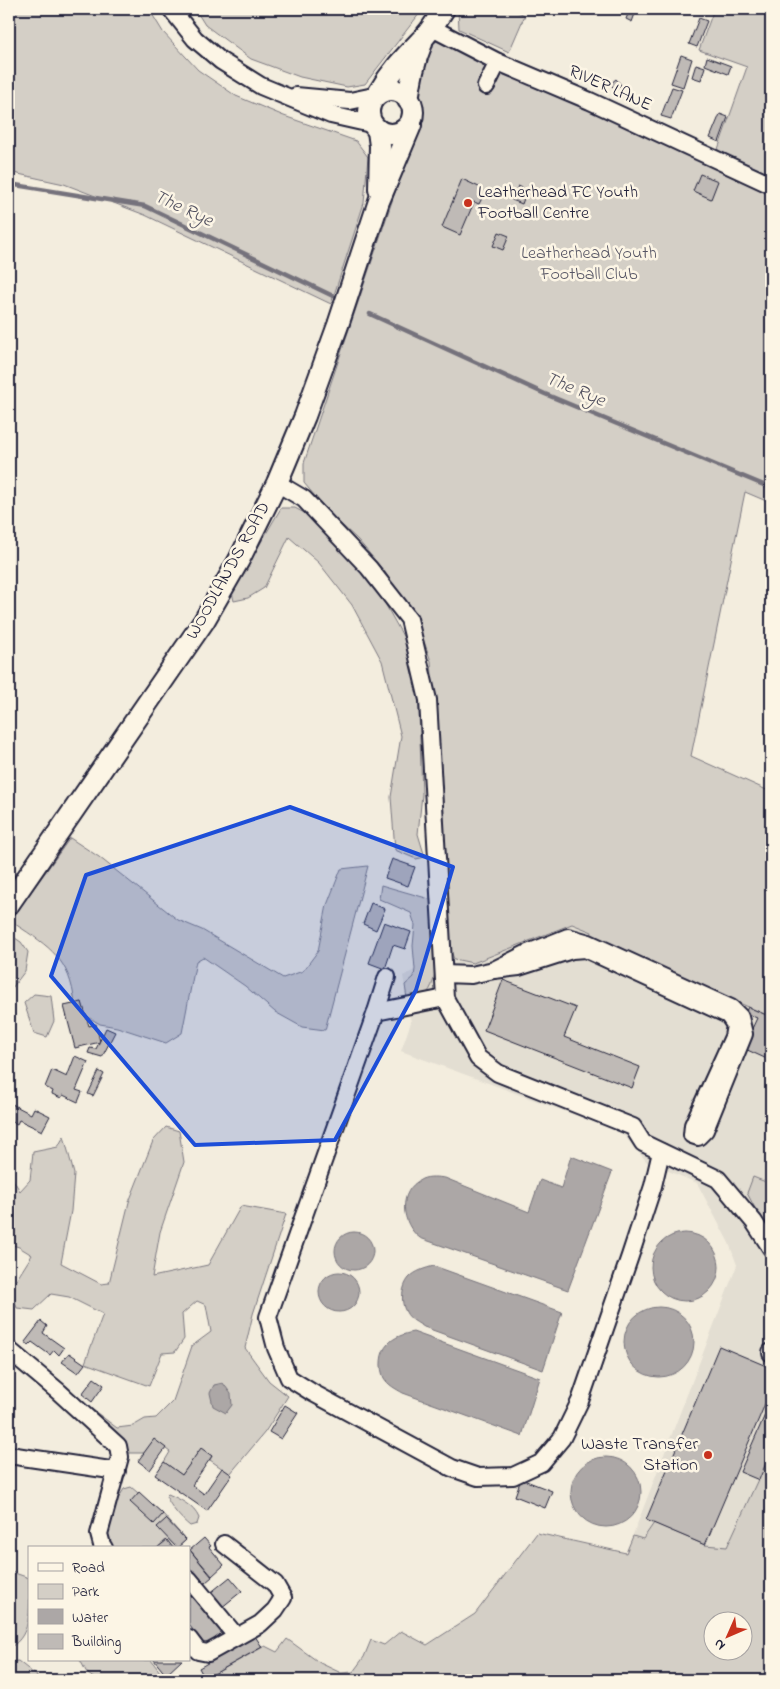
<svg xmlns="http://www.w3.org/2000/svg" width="780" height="1689" font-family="'Indie Flower',sans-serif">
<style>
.built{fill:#e3ded2}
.green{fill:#d4cfc6;stroke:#7b7880;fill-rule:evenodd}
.water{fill:#aca7a6;stroke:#75727b}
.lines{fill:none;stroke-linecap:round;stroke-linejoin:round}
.stream{stroke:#75727b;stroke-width:4.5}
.building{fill:#bfbab6;stroke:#22223b}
.minor-casing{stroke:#22223b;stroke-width:20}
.major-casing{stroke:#22223b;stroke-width:24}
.minor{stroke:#fcf5e5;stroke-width:16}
.major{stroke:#fcf5e5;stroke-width:20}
.marked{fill:#1d4ed8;fill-opacity:0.2;stroke:#1d4ed8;stroke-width:4;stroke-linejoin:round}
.poi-dot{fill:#c8321e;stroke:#fcf5e5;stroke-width:2}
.labels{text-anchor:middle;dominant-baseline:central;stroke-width:5;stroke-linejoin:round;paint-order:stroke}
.street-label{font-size:18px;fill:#22223b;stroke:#fcf5e5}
.poi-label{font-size:18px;fill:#22223b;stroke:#fcf5e5;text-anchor:start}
.park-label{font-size:18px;fill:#575665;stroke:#fcf5e5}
.water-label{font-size:19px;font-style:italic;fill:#525160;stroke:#fcf5e5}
</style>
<rect width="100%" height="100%" fill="#f3edde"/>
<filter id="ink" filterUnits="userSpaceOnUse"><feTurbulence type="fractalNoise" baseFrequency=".02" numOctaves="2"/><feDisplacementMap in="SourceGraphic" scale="10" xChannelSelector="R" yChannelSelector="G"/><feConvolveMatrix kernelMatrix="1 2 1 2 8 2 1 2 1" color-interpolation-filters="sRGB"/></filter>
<g filter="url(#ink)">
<path class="built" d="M572,924L592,932V937L771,1017V1184L753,1177L766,1229L771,1230V1451L718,1566L626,1553L737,1265L729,1243L697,1183L647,1162L621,1132L401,1051L411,1022L403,976L435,959H454L473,963Z"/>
<g class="green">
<path d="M9,9H149L163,32L198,70L236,96L284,116L356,141L368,157L364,203L331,304L145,215L64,184L9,172Z"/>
<path d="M195,9H423L365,84L347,87L300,77L251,59L205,25Z"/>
<path d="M458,9H511L525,15L509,52L459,29Z"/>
<path d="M714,9H771V177L717,152L747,67L699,50Z"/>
<path d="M439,39L483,59V66L499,73L503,67L771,190V257L766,285L771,289V503L745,492L691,756L771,792V1017L591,937L592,932L572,924L473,963L454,959L451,951L431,661L417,622L385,572L358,540L330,514L304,483V463L419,121L420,108L416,93L426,49Z"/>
<path d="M281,508H295L310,516L356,566L383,600L404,638L418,685L422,794L418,834L425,857L416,859L395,850L391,797L401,736L382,661L352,605L319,563L289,537L264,588L248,598L234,601L232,592Z"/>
<path d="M70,838L99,857L178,920L202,930L283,978L303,971L318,951L327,905L341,869L368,866L325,1030L302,1027L275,1012L245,986L203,957L196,961L182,1033L166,1043L117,1027L100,1024L86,1016L82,1002L75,1004C70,959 50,947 15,924L13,917Z"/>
<path d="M381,885L433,900C434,921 444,986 423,996C419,998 412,998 407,999L405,985L414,977L415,969L413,946L415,925L411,913L379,899Z"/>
<path d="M9,934L21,942L28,952L25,971L9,992Z"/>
<path d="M34,994L51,996L54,1021L47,1037L34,1033L24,1003Z"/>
<path d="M166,1127L179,1131L184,1162L160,1232L152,1277L208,1265L241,1206L286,1214L253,1314L245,1348L269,1381L288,1396L265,1432L230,1474L210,1460L212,1456L201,1449L182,1475L164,1462L170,1452L154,1440L144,1453H124L86,1411L93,1410L117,1428L133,1426L145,1419L156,1418L173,1401L192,1346L211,1332L206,1305L197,1301L182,1314L184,1339L175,1352L162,1353L149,1386L85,1363L103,1314L69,1297L51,1294L34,1310L17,1308L10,1290L32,1255L19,1247L9,1244V1173L20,1191L30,1180L33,1152L58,1147L64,1136L74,1174L71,1211L61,1263L101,1284L109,1283L129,1202L153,1141Z"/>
<path d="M753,1177L771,1184V1230L766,1229L747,1193Z"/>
<path d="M771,1451V1680H203L265,1646L277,1652L287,1639L320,1663L341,1673L353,1672L364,1657L371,1640L384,1645L401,1631L427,1645L475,1614L537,1533L626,1553L633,1536L643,1539L654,1523L705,1545L727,1547ZM712,1622H742V1652H712Z"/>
<path d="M131,1487L163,1514L186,1540L177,1548H173L166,1540L157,1548H113L108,1542L105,1531L108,1515L124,1489Z"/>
<path d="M168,1494C180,1499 194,1506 199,1518L197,1524L190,1526C180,1518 171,1507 166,1496Z"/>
<path d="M9,1571L29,1578C29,1603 34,1635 9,1648V1618L11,1596H9Z"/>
<path d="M80,1660H151L166,1680H96L87,1673Z"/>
<path d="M18,1661L37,1676L36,1680H9V1662Z"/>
</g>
<g class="water">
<path d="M571,1156L612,1172L568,1290L420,1238C401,1224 397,1191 422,1179C429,1176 438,1177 445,1178L529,1212L540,1180L561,1188Z"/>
<circle cx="354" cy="1251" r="19"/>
<circle cx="685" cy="1267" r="34"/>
<path d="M434,1266L562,1312L543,1370L424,1327C418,1323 409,1319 406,1312C400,1302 402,1286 409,1278C415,1271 426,1268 434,1266Z"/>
<circle cx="339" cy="1292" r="20"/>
<circle cx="659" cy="1342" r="35"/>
<path d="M413,1332L540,1378L522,1436L403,1393C396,1389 388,1385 384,1378C379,1368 380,1352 388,1344C394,1337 404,1334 413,1332Z"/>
<path d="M223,1383L231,1394L232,1405L226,1413L213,1406L210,1393L214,1385Z"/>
<circle cx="606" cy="1492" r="35"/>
</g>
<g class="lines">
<g class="stream">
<path d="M9,184L145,206L333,296"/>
<path d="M370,314L545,394L771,488"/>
</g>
</g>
<g class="building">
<path d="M630,9L636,11L632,22L626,19Z"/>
<path d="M699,18L707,21L697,47L689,44Z"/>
<path d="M681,55L692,59L683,87L671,83Z"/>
<path d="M707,57L731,66L728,74L705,65Z"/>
<path d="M696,64L705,67L701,80L692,77Z"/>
<path d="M616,79L621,85L616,90L610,84Z"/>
<path d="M672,87L682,90L671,119L661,116Z"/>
<path d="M720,114L728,117L719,142L710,138Z"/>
<path d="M700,174L718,181L711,199L693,191Z"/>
<path d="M462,179L481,188L479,194L483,196L479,204L474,202L460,235L442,227Z"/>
<path d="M518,186L527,190L522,204L512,200Z"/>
<path d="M499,232L509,236L503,250L493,246Z"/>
<path d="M392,859L415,867L408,886L385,878Z"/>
<path d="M371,903L385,909L376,930L363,924Z"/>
<path d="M384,922L411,932L405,949L393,945L385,969L369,963Z"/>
<path d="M503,980L576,1008L564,1037L640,1067L632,1088L484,1030Z"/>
<path d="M82,1002L89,1026L96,1024L100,1042L75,1048L64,1006Z"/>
<path d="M748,1007L771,1017V1050L767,1059L743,1048L757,1018L745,1013Z"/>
<path d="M106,1028L115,1032L102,1057L88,1053L90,1048L96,1049Z"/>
<path d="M75,1056L88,1062L76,1090L82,1092L78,1102L63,1095L61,1098L52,1094L53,1091L45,1087L52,1070L67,1077Z"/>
<path d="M99,1071L104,1074L93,1096L88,1094Z"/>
<path d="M10,1103L31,1114L34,1108L50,1116L42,1131L19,1120L17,1124L9,1120Z"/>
<path d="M41,1321L47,1326L43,1333L64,1348L59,1355L54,1350L50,1355L32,1342L29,1345L25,1342Z"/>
<path d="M719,1346L771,1368V1390L705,1545L646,1520Z"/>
<path d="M69,1353L85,1364L78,1373L62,1362Z"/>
<path d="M94,1378L104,1385L92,1402L82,1394Z"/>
<path d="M771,1401V1451L759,1480L740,1472Z"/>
<path d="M285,1405L298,1413L281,1439L269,1432Z"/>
<path d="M154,1439L166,1448L150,1470L138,1461Z"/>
<path d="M201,1448L212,1456L192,1485L204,1494L222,1468L232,1475L207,1511L155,1475L164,1462L182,1475Z"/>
<path d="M521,1479L552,1491L545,1508L515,1496Z"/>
<path d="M139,1492L163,1514L154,1524L130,1502Z"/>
<path d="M166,1519L186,1540L177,1548L157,1527Z"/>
<path d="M204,1538L211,1546L209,1547L224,1565L212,1576L190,1550Z"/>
<path d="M167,1540L173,1548H157Z"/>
<path d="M189,1549L212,1577L200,1587L189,1574Z"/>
<path d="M230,1577L242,1591L221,1608L209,1594Z"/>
<path d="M189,1585L226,1629L206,1646L189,1625Z"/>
<path d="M255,1636L262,1647L205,1679L199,1668Z"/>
<path d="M154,1660H182L166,1675Z"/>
</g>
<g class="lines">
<g class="minor-casing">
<g id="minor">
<path d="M171,9L195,39L221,61L261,86L331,115L371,124"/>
<path d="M432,28L498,62L590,101L771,185"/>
<path d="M486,86L498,62"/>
<path d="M296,96L350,101L374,96"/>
<path d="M277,483L304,499L369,568L409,619L428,700L445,998L478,1058L498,1073L633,1127L643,1143L718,1179L754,1222L771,1248"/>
<path d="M444,974L471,975L494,970L519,967L572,950L585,949L728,1015L735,1025L733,1037L693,1125L692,1135L698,1137L705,1130L744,1034L740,1017L731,1008L589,943L568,937L528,953L494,970"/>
<path d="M445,998L376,1012L268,1317L276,1348L289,1378L313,1393L452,1468L478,1477L513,1476L541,1463L562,1438L580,1401L630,1256L653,1186L661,1152"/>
<path d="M376,1012L387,977"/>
<path d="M9,1350L59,1392L118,1446L120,1457L99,1534L102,1545L104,1548"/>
<path d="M771,1353V1352"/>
<path d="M9,1455L117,1471"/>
<path d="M189,1579L236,1636"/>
<path d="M189,1639L198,1651L208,1653L260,1624L275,1610L283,1598L275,1584L224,1544"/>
</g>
</g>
<g class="major-casing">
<g id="major">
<circle cx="391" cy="112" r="22"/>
<path d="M379,92C392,69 408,54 426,35C433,27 438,18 444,9"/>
<path d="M408,100C411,80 414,62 422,43"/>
<path d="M378,131L380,146L379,189"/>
<path d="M9,904L204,621L239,560L277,483L305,416L338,325L379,201L411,125"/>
</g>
</g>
<use href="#minor" class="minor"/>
<use href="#major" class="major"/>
</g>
</g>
<path class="marked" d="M290,807L453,867L416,990L335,1140L195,1145L51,976L86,875Z"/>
<g class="poi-dot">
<circle cx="468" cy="203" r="5"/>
<circle cx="708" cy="1455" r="5"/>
</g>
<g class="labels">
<g class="street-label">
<text transform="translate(610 89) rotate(24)">RIVER LANE</text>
<text transform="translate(229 571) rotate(-61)">WOODLANDS ROAD</text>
</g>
<g class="poi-label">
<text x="478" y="193">Leatherhead FC Youth<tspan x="478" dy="21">Football Centre</tspan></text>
<text x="698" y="1445" text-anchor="end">Waste Transfer<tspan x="698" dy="21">Station</tspan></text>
</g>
<g class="park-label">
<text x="589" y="254">Leatherhead Youth<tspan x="589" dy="21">Football Club</tspan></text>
</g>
<g class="water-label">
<text transform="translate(183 209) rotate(25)">The Rye</text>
<text transform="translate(575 390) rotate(23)">The Rye</text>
</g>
</g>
<rect width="780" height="1689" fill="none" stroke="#fcf5e5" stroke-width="30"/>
<rect x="15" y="15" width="750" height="1659" fill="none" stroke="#22223b" stroke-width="2" filter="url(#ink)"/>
<rect x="28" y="1546" width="162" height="115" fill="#fcf5e5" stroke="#a5a1a1"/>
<rect x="38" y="1563" width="25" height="8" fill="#fcf5e5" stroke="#a5a1a1"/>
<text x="72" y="1572" font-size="15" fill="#22223b">Road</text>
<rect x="38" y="1584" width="25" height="15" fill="#d4cfc6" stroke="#a5a1a1"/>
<text x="72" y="1596" font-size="15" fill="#22223b">Park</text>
<rect x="38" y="1609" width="25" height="15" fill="#aca7a6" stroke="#a5a1a1"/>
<text x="72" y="1622" font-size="15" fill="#22223b">Water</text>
<rect x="38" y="1634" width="25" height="15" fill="#bfbab6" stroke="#a5a1a1"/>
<text x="72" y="1646" font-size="15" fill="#22223b">Building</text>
<g transform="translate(728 1636) rotate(225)"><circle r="24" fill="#fcf5e5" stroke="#a5a1a1"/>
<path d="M0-4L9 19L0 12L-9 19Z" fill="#c8321e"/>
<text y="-8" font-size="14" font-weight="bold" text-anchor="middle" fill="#22223b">N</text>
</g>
</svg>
